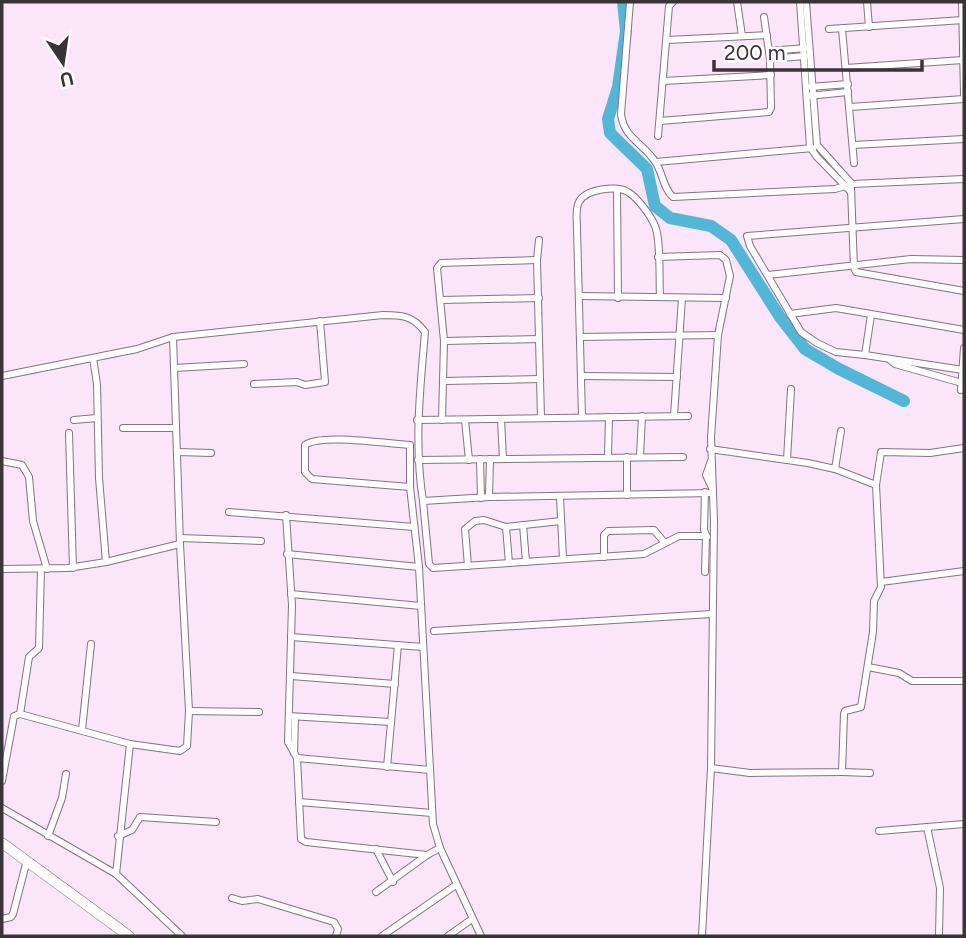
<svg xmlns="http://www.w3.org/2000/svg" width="966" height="938" font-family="Figtree,sans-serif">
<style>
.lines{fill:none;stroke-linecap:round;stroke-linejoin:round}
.river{stroke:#52b6d7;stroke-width:12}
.minor-casing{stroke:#857384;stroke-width:8}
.primary-casing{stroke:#857384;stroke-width:11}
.minor{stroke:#fff;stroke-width:6}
.primary{stroke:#fff;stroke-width:10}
</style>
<rect width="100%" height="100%" fill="#fae5f9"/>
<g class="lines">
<path class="river" d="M623,2L626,31L618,87L608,119L610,133L647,169L655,206L670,218L711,226L731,240L780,317L805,349L839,369L904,401"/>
<g class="minor-casing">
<g id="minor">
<path d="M630,2L621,114C624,139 644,143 656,163C663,174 663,188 673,197L835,189L852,184L964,179"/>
<path d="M737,2L742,36"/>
<path d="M800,2L810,147L817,157L851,192"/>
<path d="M806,2L817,145L852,184"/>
<path d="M867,2L869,27"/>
<path d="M962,2L964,95"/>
<path d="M829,29L963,20"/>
<path d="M842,29L854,163"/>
<path d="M667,40L767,35"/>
<path d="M769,51L806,48"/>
<path d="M770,59L805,56"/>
<path d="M846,68L963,60"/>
<path d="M663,81L771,75"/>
<path d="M810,87L848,84"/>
<path d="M808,96L848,92"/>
<path d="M850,107L964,99"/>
<path d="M660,121L769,112L771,108L770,59L764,17"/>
<path d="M658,136L669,6L673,2"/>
<path d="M853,145L964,139"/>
<path d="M656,162L813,148"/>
<path d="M851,188L854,268L856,272L964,291"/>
<path d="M617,190L618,298"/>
<path d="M539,240L537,260L541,418"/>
<path d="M658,257L720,255L726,260L730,276L718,335L711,437L714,521L711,768L702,936"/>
<path d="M768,275L911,259L964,260"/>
<path d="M579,296L726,298"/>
<path d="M441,300L539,298"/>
<path d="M790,314L836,308L964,330"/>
<path d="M871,315L865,355L963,370"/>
<path d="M580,337L718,335"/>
<path d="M444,341L539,339"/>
<path d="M865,355L836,352L817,343L801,332L750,246L747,236L964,219"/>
<path d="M93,358L97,384L99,478L106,562"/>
<path d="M890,360L895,364L962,383"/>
<path d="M174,368L244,364"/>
<path d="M2,376L137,349L173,337L383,315C403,315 413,316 425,332C420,390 414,444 423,501L489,497L713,493"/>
<path d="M581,376L677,377"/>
<path d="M444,381L540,379"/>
<path d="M254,384L297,382L305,385L325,382L320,321"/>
<path d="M961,390L964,348"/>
<path d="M674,416L682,298"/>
<path d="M582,417L577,229C577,221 575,209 579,202C585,189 617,185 628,192C638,198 651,216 655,226C661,239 659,281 660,297"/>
<path d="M501,419L503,459"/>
<path d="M74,420L97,418"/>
<path d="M417,420L688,416"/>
<path d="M442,420L444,341L437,268L441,263L537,260"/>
<path d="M465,420L469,460"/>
<path d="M123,428H176"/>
<path d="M69,433L73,568"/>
<path d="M710,449L808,463L835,469L876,485"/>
<path d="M177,452L211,453"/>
<path d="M608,456L609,417"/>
<path d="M640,456L642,416"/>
<path d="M627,457V495"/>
<path d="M480,459L481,498"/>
<path d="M418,460L683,457"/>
<path d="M787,460L791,389"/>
<path d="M2,461L22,465L29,477L33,521L47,569"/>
<path d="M711,461L706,475L713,490"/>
<path d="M835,469L841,431"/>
<path d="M410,487L312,479L305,472V445C321,433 388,444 410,445V487L419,567L433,824L440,848L481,936"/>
<path d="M705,492L704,530L707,537"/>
<path d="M489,497L490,459"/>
<path d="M560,497L563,559"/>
<path d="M423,501L429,564L433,568L644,554L679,536H706L705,572"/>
<path d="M229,512L414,527"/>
<path d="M286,515L292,605L288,742L297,758L301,839L306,842L427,855"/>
<path d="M523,525L526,562"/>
<path d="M506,527L509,563"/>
<path d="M180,538L261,541"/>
<path d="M287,554L419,567"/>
<path d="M604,557V535L608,531L654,530L664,542"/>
<path d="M468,566L465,529L475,521L484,520L506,527L561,521"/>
<path d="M2,569L68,568L106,562L180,544"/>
<path d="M881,582L964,571"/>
<path d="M291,594L421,606"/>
<path d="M434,631L712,614"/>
<path d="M291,637L423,647"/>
<path d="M868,667L899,673L912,681H964"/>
<path d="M291,676L395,684"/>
<path d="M189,711L259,712"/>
<path d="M20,714L130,744L180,751L187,746L189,711L180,544L173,337"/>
<path d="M289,716L391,722"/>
<path d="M82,730L91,644"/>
<path d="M294,753L295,717"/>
<path d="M297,758L430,770"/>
<path d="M387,767L398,645"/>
<path d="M711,768L750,773L842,772L844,714L845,711L861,707L873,632L874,601L881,587L876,485L881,452L930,453L964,448"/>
<path d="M842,772L870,773"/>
<path d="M2,781L14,716L20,714L29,657L39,648L41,569"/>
<path d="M299,802L432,813"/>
<path d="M2,808L116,874L182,936"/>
<path d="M927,827L940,888L939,936"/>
<path d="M879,831L964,824"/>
<path d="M48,836L62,798L66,774"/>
<path d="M118,836L132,830L140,817L216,822"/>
<path d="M376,849L393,882"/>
<path d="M116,874L130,744"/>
<path d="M376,892L427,855L440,848"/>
<path d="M232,898L242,901L258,899L334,922L338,929L336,936"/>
<path d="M2,919L11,917L13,914L27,860"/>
<path d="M382,936L456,885"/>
<path d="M448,936L472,919"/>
</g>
</g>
<g class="primary-casing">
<path id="primary" d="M2,843L129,936"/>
</g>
<use href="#minor" class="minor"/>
<use href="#primary" class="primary"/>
</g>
<rect width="966" height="938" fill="none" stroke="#3b333a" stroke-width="7"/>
<g transform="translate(63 63) rotate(167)" stroke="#ffffff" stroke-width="5" paint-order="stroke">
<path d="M0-5L12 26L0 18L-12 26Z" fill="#3b333a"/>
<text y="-10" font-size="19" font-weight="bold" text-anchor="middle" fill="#3b333a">U</text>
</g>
<path d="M714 60v10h208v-10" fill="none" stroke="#3b333a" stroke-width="3.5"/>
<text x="724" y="60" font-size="21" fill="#3b333a" stroke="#ffffff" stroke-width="5" paint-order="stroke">200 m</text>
</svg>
